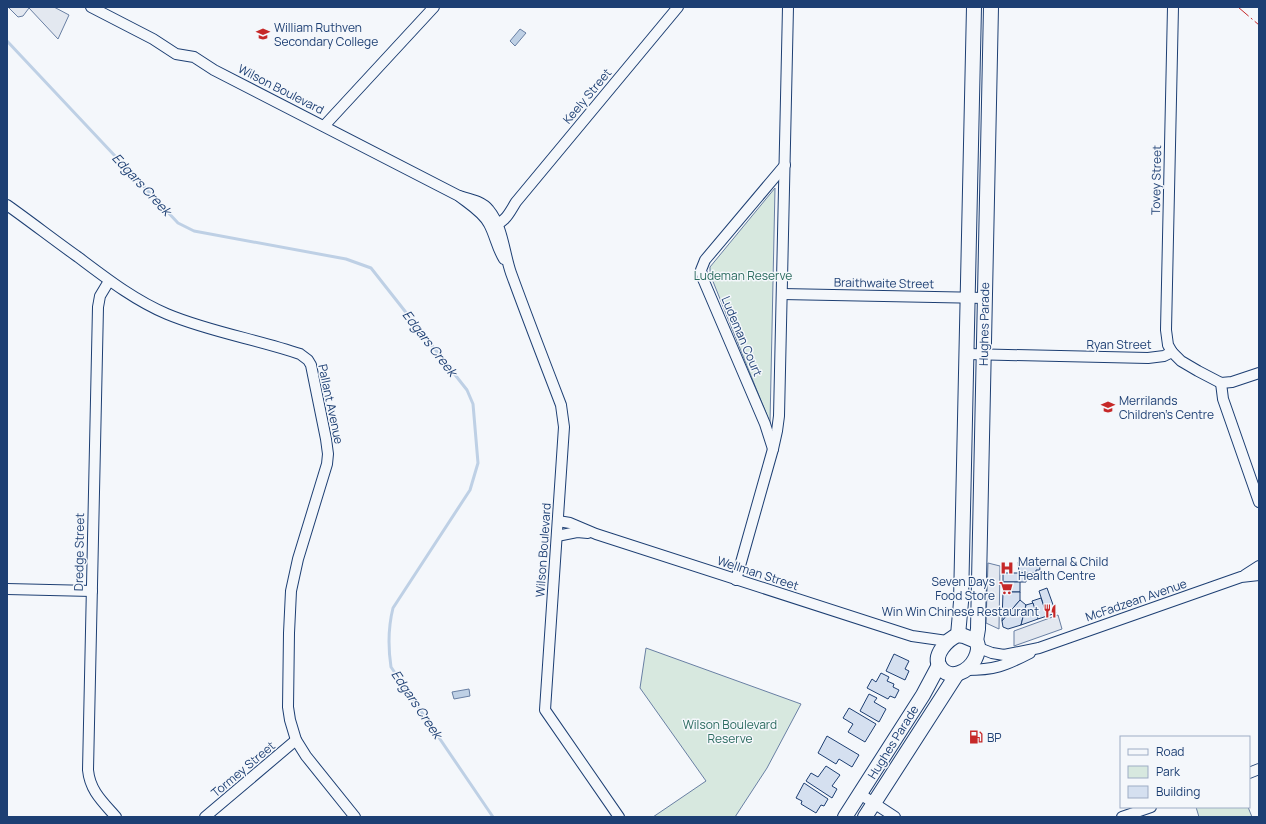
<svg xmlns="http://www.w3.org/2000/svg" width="1266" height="824" font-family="Manrope,sans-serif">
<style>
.green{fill:#d7e8df;stroke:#687fa3}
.parking{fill:#e3e8f0;stroke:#687fa3}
.water{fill:#bed0e5;stroke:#687fa3}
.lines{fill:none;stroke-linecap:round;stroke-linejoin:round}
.stream{stroke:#bed0e5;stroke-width:3}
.building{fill:#d5e0f0;stroke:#1d3f73}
.street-casing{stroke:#1d3f73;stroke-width:12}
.secondary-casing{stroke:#1d3f73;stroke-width:16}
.street{stroke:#f4f7fb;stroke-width:10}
.secondary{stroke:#f4f7fb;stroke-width:14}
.power{stroke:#c62828;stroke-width:1;stroke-dasharray:14 3 2 3;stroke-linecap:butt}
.labels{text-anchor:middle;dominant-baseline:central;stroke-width:3;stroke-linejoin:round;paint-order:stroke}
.poi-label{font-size:12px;fill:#1d3f73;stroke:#f4f7fb;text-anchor:start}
.street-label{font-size:12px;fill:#1d3f73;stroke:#f4f7fb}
.park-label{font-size:12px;fill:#2c6c60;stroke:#f4f7fb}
.water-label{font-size:13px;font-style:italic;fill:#1d3f73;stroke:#f4f7fb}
</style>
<rect width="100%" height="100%" fill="#f4f7fb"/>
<g class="green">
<path d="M775,188L770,423L710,274V267Z"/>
<path d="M646,648L801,704L767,768L735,817H653L706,781L640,688Z"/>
<path d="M1196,807H1248L1252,817H1199Z"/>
</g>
<g class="parking">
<path d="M8,7H54L69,15L58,39L29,8L23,16L18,17Z"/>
<path d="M988,563L1000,566L999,629L986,623Z"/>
<path d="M1058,615L1062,629L1014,646V631Z"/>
</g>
<g class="water">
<path d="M520,29L526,33L515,46L510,41Z"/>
<path d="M469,689L470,696L454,699L452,692Z"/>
</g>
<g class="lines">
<path class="stream" d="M7,41L178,223L194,231L346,259L371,268L467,390L473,404L478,463L470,490L393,608C388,628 388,647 391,667L493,817"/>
</g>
<g class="building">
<path d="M1018,562H1039L1040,570H1036V573H1019Z"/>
<path d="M1003,573H1032L1033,578H1026V582H1003Z"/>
<rect x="1003" y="582" width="17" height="10"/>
<path d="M1047,588L1056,613L1047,616L1039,591Z"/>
<path d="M1003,592H1020V600L1002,621Z"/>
<path d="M1041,598L1047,616L1038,619L1032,601Z"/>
<path d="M1020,600L1026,605L1021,625L1008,629L1003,627L1002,621Z"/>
<path d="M1033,603L1038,619L1021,625L1026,605Z"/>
<path d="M894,654L909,661L905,669L909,671L905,680L886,671Z"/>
<path d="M881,673L889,677L887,681L894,684L893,687L899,690L895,698L890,696L888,699L867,688L872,679L876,682Z"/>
<path d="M869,694L877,698L874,702L886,709L879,722L860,711Z"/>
<path d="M849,708L876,724L865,742L848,732L853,724L843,718Z"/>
<path d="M827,736L859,755L852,767L839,759L836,764L818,753Z"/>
<path d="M826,766L840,775L832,786L837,789L832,798L806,781L811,773L818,777Z"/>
<path d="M804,783L828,799L824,806L821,805L816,813L801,804L802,801L796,798Z"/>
</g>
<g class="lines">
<g class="street-casing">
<g id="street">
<path d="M91,7L153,39L176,54L194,57L214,70L459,196C469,204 483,212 489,224C495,235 497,248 504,259"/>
<path d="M324,126L434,7"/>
<path d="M459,196C469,199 482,201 489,210C503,227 504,253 511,273C527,317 544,361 561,405L564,427L545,710L619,817"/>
<path d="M7,205C31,222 54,240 78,257C106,278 134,300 167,314C210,332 256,339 300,354L308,360L311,365L326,439L328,454L327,464L298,559L291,591L289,633L288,707L290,720L296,740L306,756L355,817"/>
<path d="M491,225C505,224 509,213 516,202L678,7"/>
<path d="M109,281L100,296L98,307L88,770C90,791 103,802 116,817"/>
<path d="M782,294L985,298"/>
<path d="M1172,352L1168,345L1166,330L1173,7"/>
<path d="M967,354L1148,358L1164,356L1172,352L1181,361L1198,371L1221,383L1232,382L1259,373"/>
<path d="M1221,383L1223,399L1259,502"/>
<path d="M773,449L765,424L703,279L701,270L705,260L785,165"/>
<path d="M558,521L570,523L596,534L912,636L947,641"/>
<path d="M557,536L577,532L588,533"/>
<path d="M1245,575L1259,566"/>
<path d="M736,580L773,449L777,431L779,416L788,7"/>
<path d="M7,589L92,591"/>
<path d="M979,648L992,653L1004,655L1039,648L1241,577L1259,575"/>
<path d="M966,670C994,670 1005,666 1030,653"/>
<path d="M1249,773L1259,769"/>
<path d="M860,794L895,817"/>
<path d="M205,817L296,740"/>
<path d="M1122,817L1151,807"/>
</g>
</g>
<g class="secondary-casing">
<g id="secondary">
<path d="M958,635L961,602L974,7"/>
<path d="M958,635L964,636L976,641C980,647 978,653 975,659C969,671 950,682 940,667C932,655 948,639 958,635Z"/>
<path d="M976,641L978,629L991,7"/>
<path d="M845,817L923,695L939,665"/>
<path d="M865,817L957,674"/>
</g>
</g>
<use href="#street" class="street"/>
<use href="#secondary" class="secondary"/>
<path class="power" d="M1238,7L1259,25"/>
</g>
<defs>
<g id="school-bare" transform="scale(1.08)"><path d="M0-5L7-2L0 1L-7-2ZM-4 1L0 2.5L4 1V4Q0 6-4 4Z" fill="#c62828" stroke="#f4f7fb" stroke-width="2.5" paint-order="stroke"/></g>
<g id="hospital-bare" transform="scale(1.08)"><path d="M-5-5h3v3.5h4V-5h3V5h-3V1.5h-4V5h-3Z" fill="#c62828" stroke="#f4f7fb" stroke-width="2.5" paint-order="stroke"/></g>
<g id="supermarket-bare" transform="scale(1.08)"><path d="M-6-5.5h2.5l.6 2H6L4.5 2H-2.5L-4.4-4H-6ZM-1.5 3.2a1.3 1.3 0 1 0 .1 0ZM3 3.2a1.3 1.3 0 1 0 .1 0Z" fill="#c62828" stroke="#f4f7fb" stroke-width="2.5" paint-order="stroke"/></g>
<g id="restaurant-bare" transform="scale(1.08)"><path d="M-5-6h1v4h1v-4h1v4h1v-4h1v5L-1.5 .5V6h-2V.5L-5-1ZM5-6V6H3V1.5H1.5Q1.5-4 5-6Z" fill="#c62828" stroke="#f4f7fb" stroke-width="2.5" paint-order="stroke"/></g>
<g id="fuel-bare" transform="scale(1.08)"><path d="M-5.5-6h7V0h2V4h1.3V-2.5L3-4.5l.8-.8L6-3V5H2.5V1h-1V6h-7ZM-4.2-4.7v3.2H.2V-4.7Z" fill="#c62828" stroke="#f4f7fb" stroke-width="2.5" paint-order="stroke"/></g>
</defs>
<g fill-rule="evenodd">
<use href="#school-bare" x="263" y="34"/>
<use href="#school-bare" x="1108" y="407"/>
<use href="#hospital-bare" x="1007" y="568"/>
<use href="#supermarket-bare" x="1006" y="588"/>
<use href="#restaurant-bare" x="1050" y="611"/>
<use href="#fuel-bare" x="976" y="737"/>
</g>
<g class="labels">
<g class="poi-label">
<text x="274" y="27">William Ruthven<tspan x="274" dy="14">Secondary College</tspan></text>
<text x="1119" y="400">Merrilands<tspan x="1119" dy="14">Children's Centre</tspan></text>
<text x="1018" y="561">Maternal &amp; Child<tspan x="1018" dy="14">Health Centre</tspan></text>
<text x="995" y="581" text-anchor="end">Seven Days<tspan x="995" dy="14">Food Store</tspan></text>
<text x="1039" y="611" text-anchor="end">Win Win Chinese Restaurant</text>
<text x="987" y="737">BP</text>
</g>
<g class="street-label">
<text transform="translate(281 89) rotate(27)">Wilson Boulevard</text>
<text transform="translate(587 96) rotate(-50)">Keely Street</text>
<text transform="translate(1156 180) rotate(-89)">Tovey Street</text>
<text transform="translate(884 283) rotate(1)">Braithwaite Street</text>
<text transform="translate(984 324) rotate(-89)">Hughes Parade</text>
<text transform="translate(742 336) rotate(67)">Ludeman Court</text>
<text x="1119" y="344">Ryan Street</text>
<text transform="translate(331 404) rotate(78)">Pallant Avenue</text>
<text transform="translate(543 550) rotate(-86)">Wilson Boulevard</text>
<text transform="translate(79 552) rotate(-89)">Dredge Street</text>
<text transform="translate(758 573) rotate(18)">Wellman Street</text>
<text transform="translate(1136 600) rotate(-19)">McFadzean Avenue</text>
<text transform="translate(893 742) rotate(-58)">Hughes Parade</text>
<text transform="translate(243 769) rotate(-40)">Tormey Street</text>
</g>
<g class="park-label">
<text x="743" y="275">Ludeman Reserve</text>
<text x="730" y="724">Wilson Boulevard<tspan x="730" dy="14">Reserve</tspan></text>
</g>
<g class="water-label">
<text transform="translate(142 184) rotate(47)">Edgars Creek</text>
<text transform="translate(430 343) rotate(52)">Edgars Creek</text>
<text transform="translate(417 704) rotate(56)">Edgars Creek</text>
</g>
</g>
<rect width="1266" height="824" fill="none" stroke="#1d3f73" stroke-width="16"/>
<rect x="1120" y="736" width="130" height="72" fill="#f4f7fb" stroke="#9eadc5"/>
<rect x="1128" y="749" width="20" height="6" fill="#f4f7fb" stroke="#9eadc5"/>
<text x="1156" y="756" font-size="12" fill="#1d3f73">Road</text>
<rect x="1128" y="766" width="20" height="12" fill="#d7e8df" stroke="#9eadc5"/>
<text x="1156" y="776" font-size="12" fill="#1d3f73">Park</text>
<rect x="1128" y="786" width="20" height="12" fill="#d5e0f0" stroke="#9eadc5"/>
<text x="1156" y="796" font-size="12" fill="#1d3f73">Building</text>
</svg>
